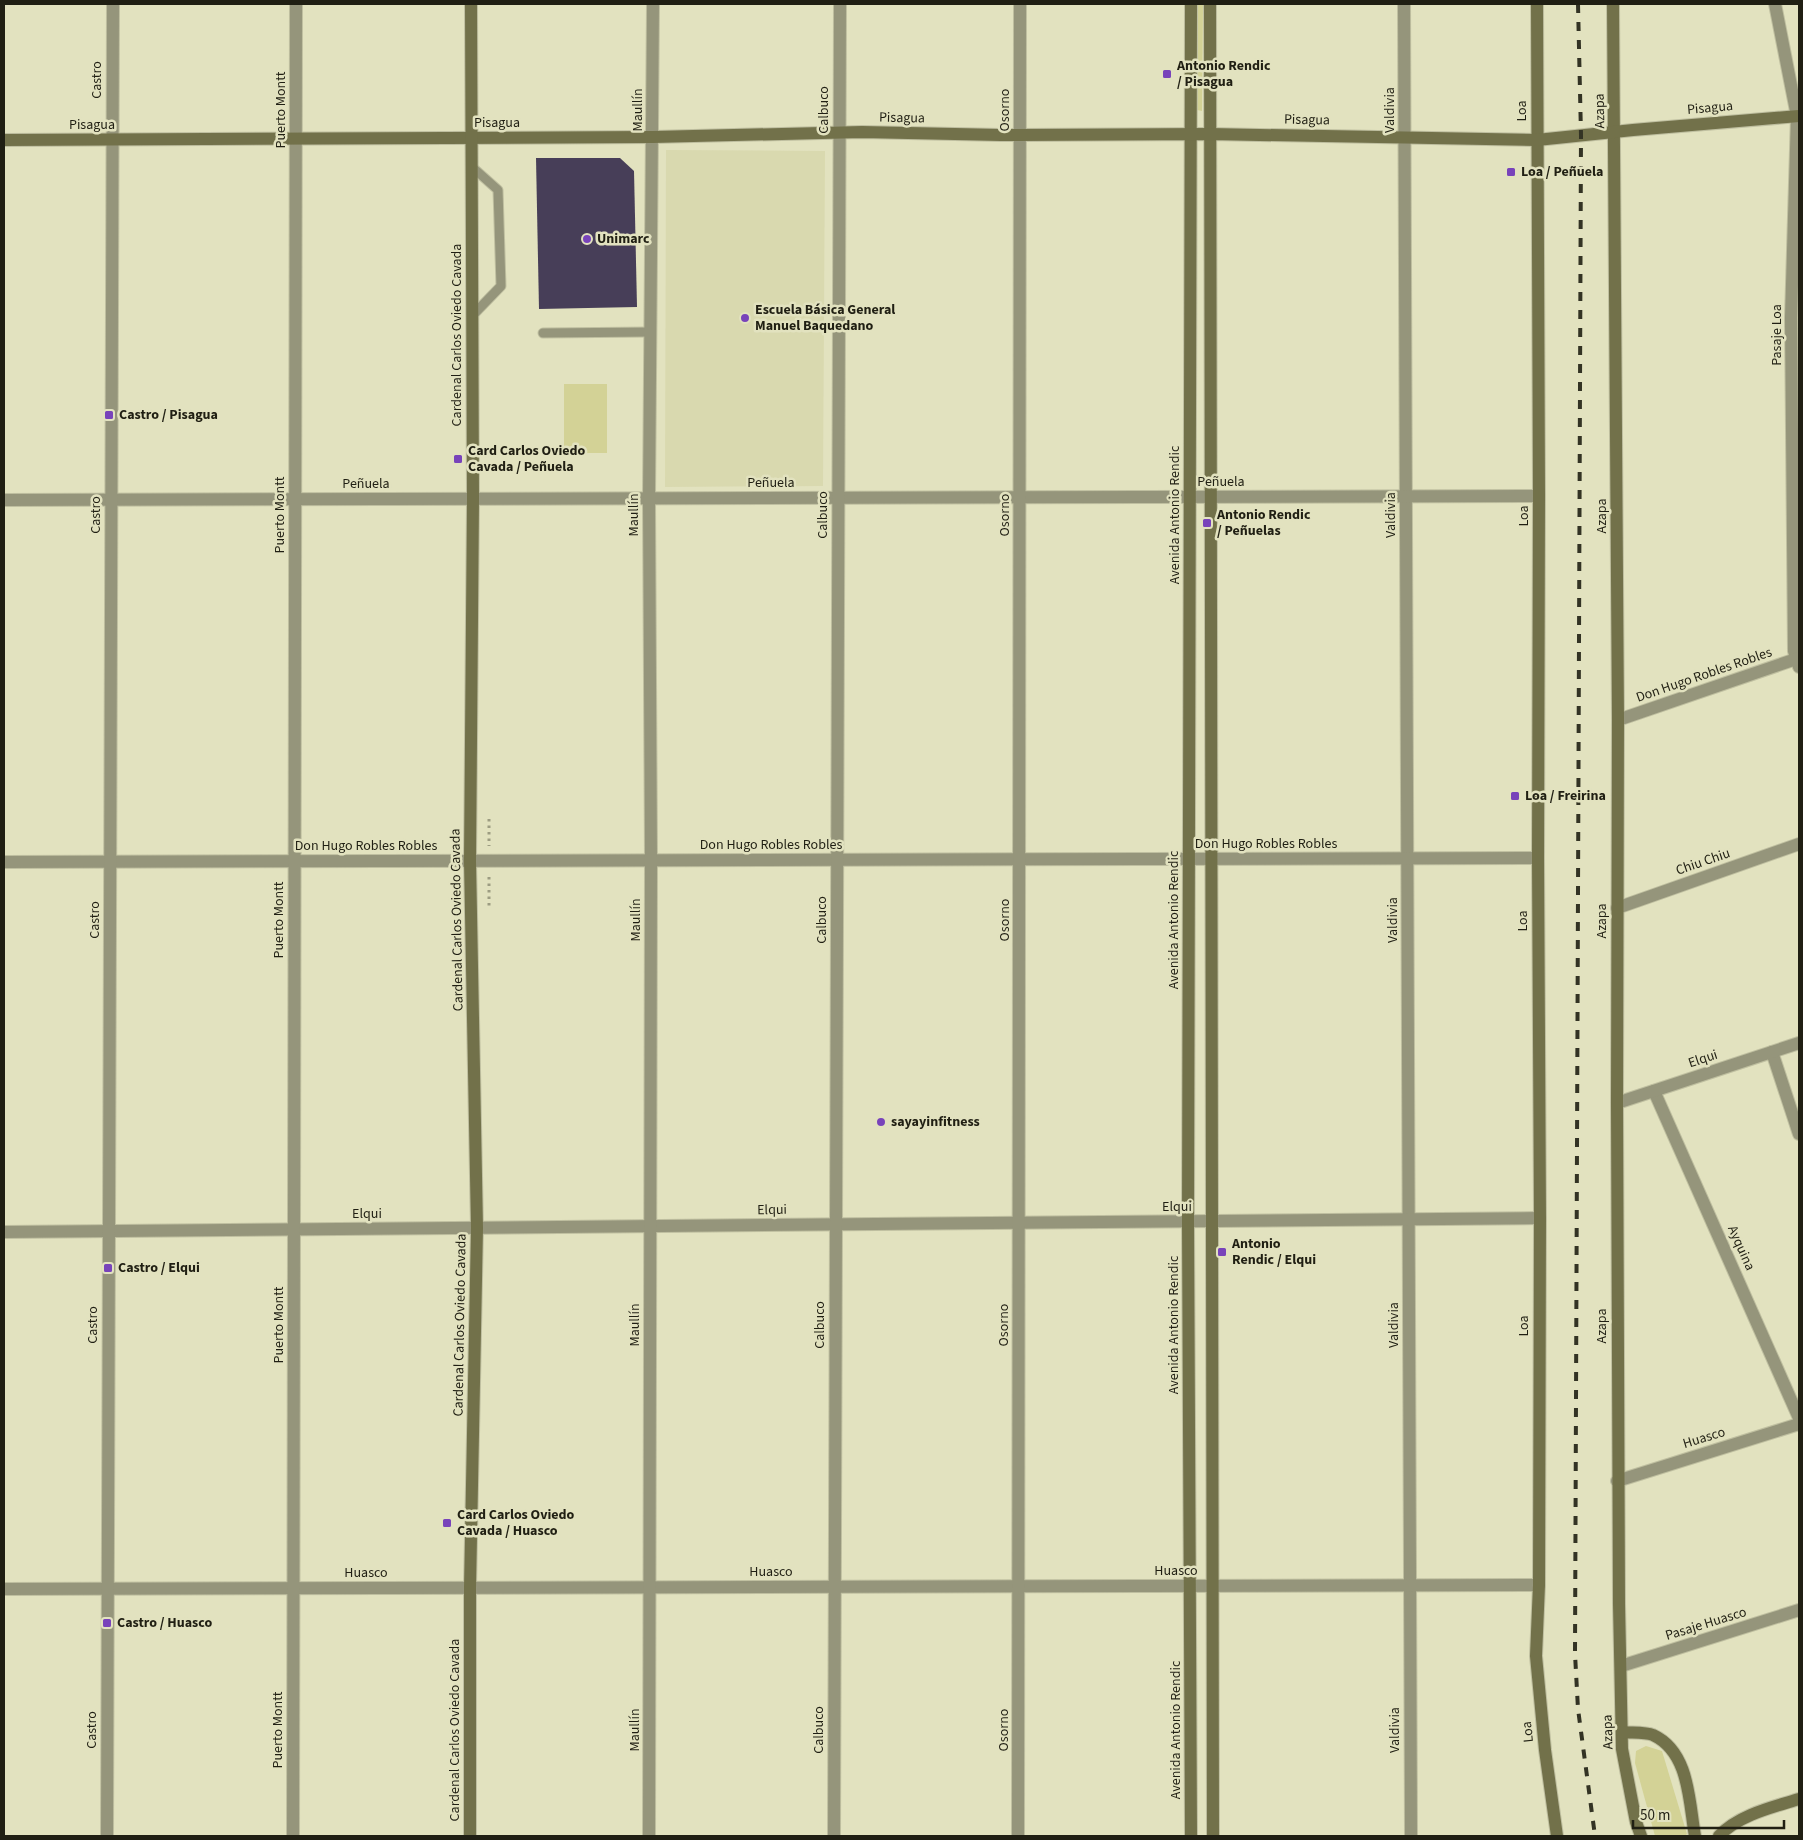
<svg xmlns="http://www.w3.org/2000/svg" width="1803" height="1840" font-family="'Source Sans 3',sans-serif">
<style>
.built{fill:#d9d9af}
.green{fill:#d3d296}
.building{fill:#473e58}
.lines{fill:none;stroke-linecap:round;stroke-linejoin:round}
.lane-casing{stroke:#bfbfa0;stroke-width:11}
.street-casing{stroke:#bfbfa0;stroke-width:14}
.secondary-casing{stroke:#bfbfa0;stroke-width:14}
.path{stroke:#9c9c81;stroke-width:3;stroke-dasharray:2.5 4;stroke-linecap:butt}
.lane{stroke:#95957b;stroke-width:9}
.street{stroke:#95957b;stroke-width:12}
.secondary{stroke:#72714a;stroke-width:12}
.rail{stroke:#333324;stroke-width:4;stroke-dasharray:9 9;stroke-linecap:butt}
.poi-dot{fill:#7843ba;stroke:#e2e2bf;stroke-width:2}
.labels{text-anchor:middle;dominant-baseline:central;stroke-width:5;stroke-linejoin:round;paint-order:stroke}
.poi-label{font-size:14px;font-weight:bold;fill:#201f13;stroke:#e2e2bf;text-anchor:start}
.street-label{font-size:14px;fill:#201f13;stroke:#e2e2bf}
</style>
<rect width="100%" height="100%" fill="#e2e2bf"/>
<path class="built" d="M666,150L825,151L823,486L665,487Z"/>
<g class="green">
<path d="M1198,4H1203L1202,111L1197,110Z"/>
<rect x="564" y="384" width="43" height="69"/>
<path d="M1646,1746L1662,1751L1687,1834L1685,1836H1655L1635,1763L1636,1751Z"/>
</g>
<path class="building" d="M536,158H620L634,171L637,307L539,309Z"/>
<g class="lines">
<g class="lane-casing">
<g id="lane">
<path d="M471,166L498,190L501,286L472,316"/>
<path d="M543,333L651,332"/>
</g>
</g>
<g class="street-casing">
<g id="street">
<path d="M1404,4L1411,1836"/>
<path d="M1775,4L1797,116L1791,318L1794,651L1799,667"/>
<path d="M4,500L1539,496"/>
<path d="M1618,720L1799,658"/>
<path d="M4,862L1538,858"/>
<path d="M1617,908L1799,844"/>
<path d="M1772,1052L1799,1134"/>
<path d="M1654,1091L1799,1418"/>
<path d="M1617,1103L1799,1043"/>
<path d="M4,1232L1540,1218"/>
<path d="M1617,1481L1799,1424"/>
<path d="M4,1589L1539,1585"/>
<path d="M1621,1666L1799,1610"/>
<path d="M107,1836L113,4"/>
<path d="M293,1836L296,4"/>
<path d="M649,1836L651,860L649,499L653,4"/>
<path d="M834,1836L840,4"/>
<path d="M1018,1836L1020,4"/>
</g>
</g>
<g class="secondary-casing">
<g id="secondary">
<path d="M1191,4L1188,1222L1191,1836"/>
<path d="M1210,4L1213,1836"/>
<path d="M1537,4L1539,496L1538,858L1540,1218L1539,1585L1536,1656L1545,1750L1557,1836"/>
<path d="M1613,4L1618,720L1617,1103L1619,1604L1622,1749L1636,1822L1641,1836"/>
<path d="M4,140L653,137L862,132L1001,135L1210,134L1537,140L1633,130L1799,116"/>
<path d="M1622,1732C1631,1733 1645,1732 1653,1735C1690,1752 1689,1803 1695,1836"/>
<path d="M470,1836V1588L477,1228L470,861L473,499L471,4"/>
<path d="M1719,1836C1738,1815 1773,1807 1799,1799"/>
</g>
</g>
<g class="path">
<path d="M489,819V846"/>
<path d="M489,877V908"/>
</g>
<use href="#lane" class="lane"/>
<use href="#street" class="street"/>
<use href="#secondary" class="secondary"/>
<path class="rail" d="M1578,4L1581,135L1575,1654L1578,1709L1595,1836"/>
</g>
<g class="poi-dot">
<rect x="1162" y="69" width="10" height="10" rx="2.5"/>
<rect x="1506" y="167" width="10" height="10" rx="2.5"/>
<circle cx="587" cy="239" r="5"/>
<circle cx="745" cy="318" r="5"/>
<rect x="104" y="410" width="10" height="10" rx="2.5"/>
<rect x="453" y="454" width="10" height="10" rx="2.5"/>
<rect x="1202" y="518" width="10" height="10" rx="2.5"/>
<rect x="1510" y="791" width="10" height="10" rx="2.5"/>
<circle cx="881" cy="1122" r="5"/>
<rect x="1217" y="1247" width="10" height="10" rx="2.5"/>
<rect x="103" y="1263" width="10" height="10" rx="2.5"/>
<rect x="442" y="1518" width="10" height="10" rx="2.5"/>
<rect x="102" y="1618" width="10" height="10" rx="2.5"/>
</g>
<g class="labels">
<g class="poi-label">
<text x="1177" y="66">Antonio Rendic<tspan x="1177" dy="16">/ Pisagua</tspan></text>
<text x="1521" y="172">Loa / Peñuela</text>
<text x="597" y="239">Unimarc</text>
<text x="755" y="310">Escuela Básica General<tspan x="755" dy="16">Manuel Baquedano</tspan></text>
<text x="119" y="415">Castro / Pisagua</text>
<text x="468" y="451">Card Carlos Oviedo<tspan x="468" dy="16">Cavada / Peñuela</tspan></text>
<text x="1217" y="515">Antonio Rendic<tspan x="1217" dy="16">/ Peñuelas</tspan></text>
<text x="1525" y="796">Loa / Freirina</text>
<text x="891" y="1122">sayayinfitness</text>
<text x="1232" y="1244">Antonio<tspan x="1232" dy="16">Rendic / Elqui</tspan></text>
<text x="118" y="1268">Castro / Elqui</text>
<text x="457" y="1515">Card Carlos Oviedo<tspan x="457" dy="16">Cavada / Huasco</tspan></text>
<text x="117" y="1623">Castro / Huasco</text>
</g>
<g class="street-label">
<text transform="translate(97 80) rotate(-90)">Castro</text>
<text transform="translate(1710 108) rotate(-5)">Pisagua</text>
<text transform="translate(281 110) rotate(-90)">Puerto Montt</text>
<text transform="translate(638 110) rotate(-90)">Maullín</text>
<text transform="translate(824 110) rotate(-90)">Calbuco</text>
<text transform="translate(1005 110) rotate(-90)">Osorno</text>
<text transform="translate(1390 110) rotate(-90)">Valdivia</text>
<text transform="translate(1522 111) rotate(-90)">Loa</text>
<text transform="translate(1600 111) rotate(-91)">Azapa</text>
<text transform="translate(902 118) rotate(1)">Pisagua</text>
<text transform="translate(1307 120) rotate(1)">Pisagua</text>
<text x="497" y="123">Pisagua</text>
<text x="92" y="125">Pisagua</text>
<text transform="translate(457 335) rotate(-90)">Cardenal Carlos Oviedo Cavada</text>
<text transform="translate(1777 335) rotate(-90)">Pasaje Loa</text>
<text x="1221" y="482">Peñuela</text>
<text x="771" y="483">Peñuela</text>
<text x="366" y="484">Peñuela</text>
<text transform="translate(96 515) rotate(-90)">Castro</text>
<text transform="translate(280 515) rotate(-90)">Puerto Montt</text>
<text transform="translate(634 515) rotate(-90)">Maullín</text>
<text transform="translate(823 515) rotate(-90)">Calbuco</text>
<text transform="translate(1005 515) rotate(-90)">Osorno</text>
<text transform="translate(1175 515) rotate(-90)">Avenida Antonio Rendic</text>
<text transform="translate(1391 515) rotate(-90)">Valdivia</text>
<text transform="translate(1524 516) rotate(-90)">Loa</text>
<text transform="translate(1602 516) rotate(-90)">Azapa</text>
<text transform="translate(1704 675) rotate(-19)">Don Hugo Robles Robles</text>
<text x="1266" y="844">Don Hugo Robles Robles</text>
<text x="771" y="845">Don Hugo Robles Robles</text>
<text x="366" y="846">Don Hugo Robles Robles</text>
<text transform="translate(1703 862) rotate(-19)">Chiu Chiu</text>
<text transform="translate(95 920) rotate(-90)">Castro</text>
<text transform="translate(279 920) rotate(-90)">Puerto Montt</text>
<text transform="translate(457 920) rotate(-91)">Cardenal Carlos Oviedo Cavada</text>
<text transform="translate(636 920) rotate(-90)">Maullín</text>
<text transform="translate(822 920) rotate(-90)">Calbuco</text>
<text transform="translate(1005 920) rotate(-90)">Osorno</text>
<text transform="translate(1174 920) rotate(-90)">Avenida Antonio Rendic</text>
<text transform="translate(1393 920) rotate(-90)">Valdivia</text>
<text transform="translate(1523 921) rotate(-90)">Loa</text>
<text transform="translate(1602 921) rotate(-90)">Azapa</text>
<text transform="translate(1703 1059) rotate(-18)">Elqui</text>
<text x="1177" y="1207">Elqui</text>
<text transform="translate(772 1210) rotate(-1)">Elqui</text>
<text x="367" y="1214">Elqui</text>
<text transform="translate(1741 1248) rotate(66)">Ayquina</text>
<text transform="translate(93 1325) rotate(-90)">Castro</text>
<text transform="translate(279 1325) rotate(-90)">Puerto Montt</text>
<text transform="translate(460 1325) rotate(-89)">Cardenal Carlos Oviedo Cavada</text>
<text transform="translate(635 1325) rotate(-90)">Maullín</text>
<text transform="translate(820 1325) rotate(-90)">Calbuco</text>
<text transform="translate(1004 1325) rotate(-90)">Osorno</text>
<text transform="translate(1174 1325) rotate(-90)">Avenida Antonio Rendic</text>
<text transform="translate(1394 1325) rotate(-90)">Valdivia</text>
<text transform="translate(1524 1326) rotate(-90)">Loa</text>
<text transform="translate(1602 1326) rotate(-90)">Azapa</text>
<text transform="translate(1704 1438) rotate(-17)">Huasco</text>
<text x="1176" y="1571">Huasco</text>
<text x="771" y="1572">Huasco</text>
<text x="366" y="1573">Huasco</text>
<text transform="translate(1706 1624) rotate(-17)">Pasaje Huasco</text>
<text transform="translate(92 1730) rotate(-90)">Castro</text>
<text transform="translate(278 1730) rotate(-90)">Puerto Montt</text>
<text transform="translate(455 1730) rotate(-90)">Cardenal Carlos Oviedo Cavada</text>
<text transform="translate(635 1730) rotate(-90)">Maullín</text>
<text transform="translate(819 1730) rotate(-90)">Calbuco</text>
<text transform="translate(1004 1730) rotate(-90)">Osorno</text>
<text transform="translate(1176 1730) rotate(-90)">Avenida Antonio Rendic</text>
<text transform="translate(1395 1730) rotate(-90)">Valdivia</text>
<text transform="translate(1528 1732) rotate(-96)">Loa</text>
<text transform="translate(1608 1732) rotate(-92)">Azapa</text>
</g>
</g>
<rect width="1803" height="1840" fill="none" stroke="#201f13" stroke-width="10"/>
<path d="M1633 1820v8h151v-8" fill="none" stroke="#201f13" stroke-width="2.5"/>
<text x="1640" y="1820" font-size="15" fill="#201f13" stroke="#e2e2bf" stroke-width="4" paint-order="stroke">50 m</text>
</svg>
